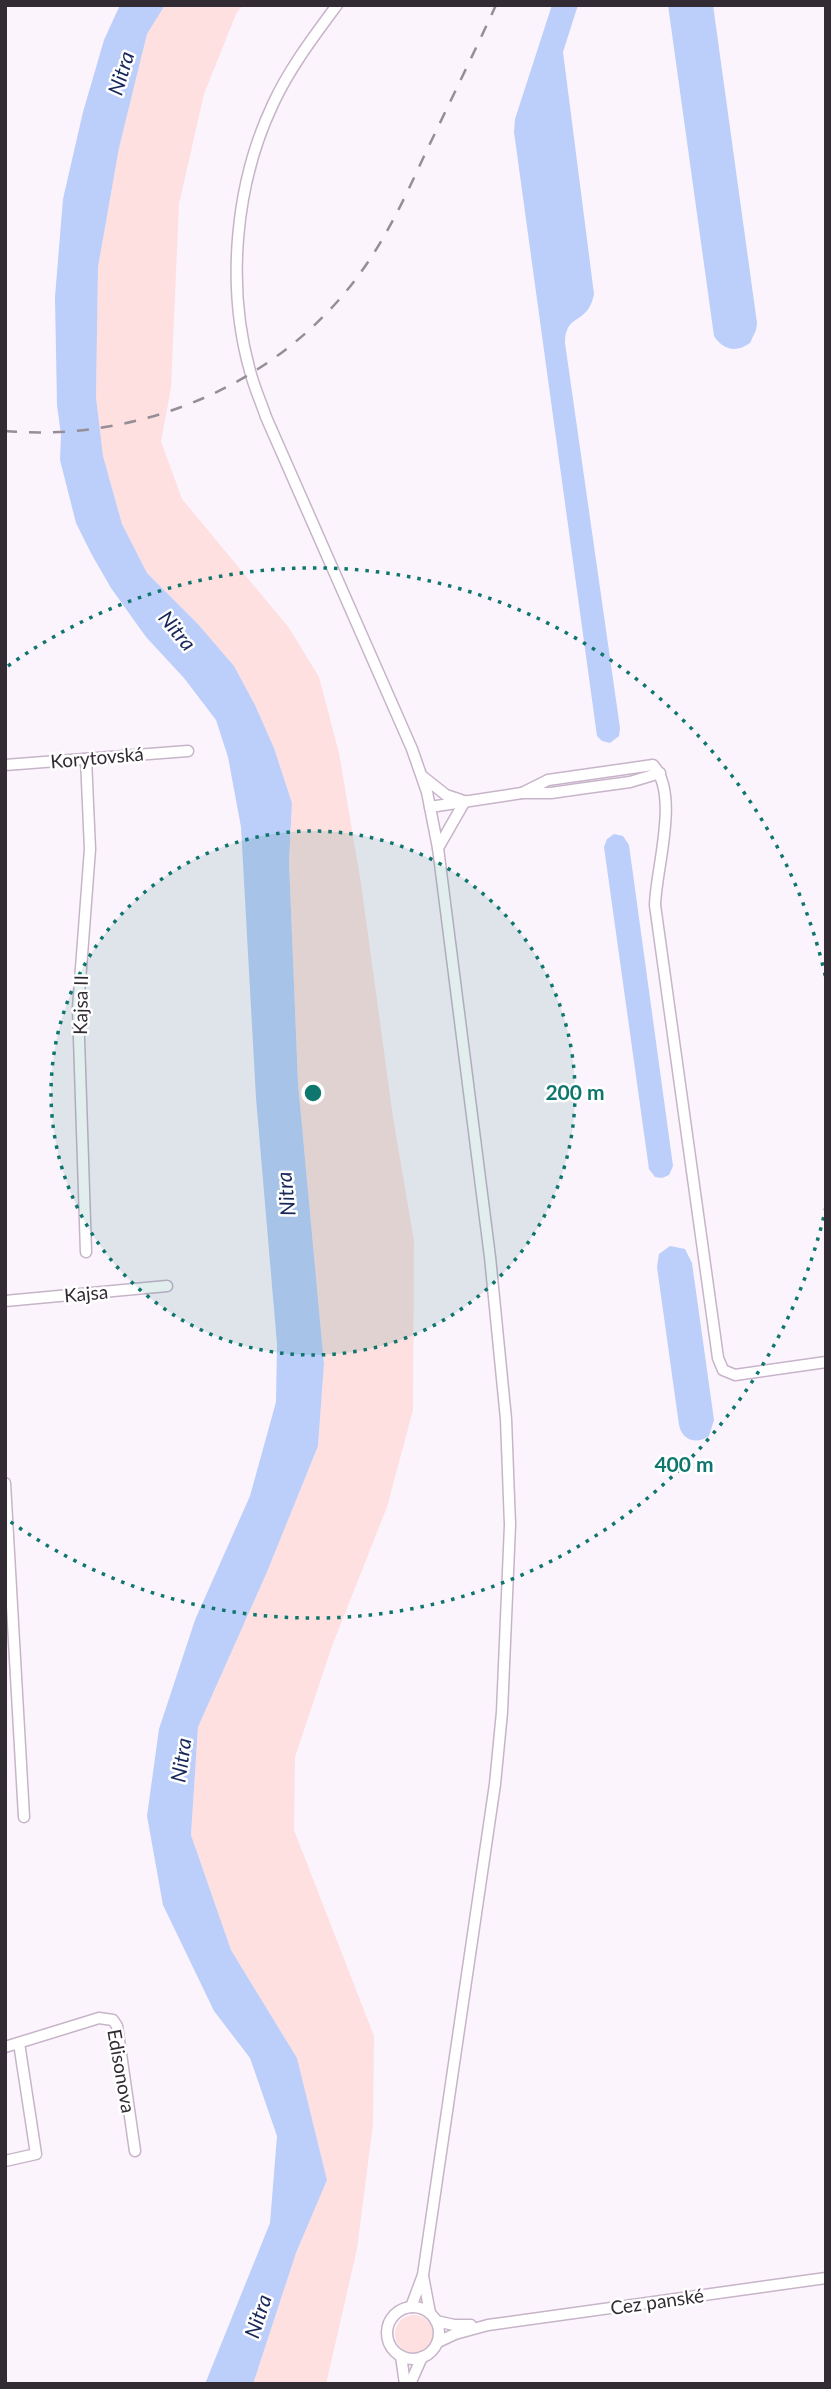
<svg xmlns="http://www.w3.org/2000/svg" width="831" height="2389" font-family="Lato,sans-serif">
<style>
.green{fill:#fde0df}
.water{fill:#bccefa}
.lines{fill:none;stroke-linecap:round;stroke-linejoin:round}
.minor-casing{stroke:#c7b4c9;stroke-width:13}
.minor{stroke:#fff;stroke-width:10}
.rail{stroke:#968e97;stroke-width:2.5;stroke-dasharray:12 12;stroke-linecap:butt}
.ring{fill:none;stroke:#0f766e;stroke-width:3.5;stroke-dasharray:3.5 7}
.labels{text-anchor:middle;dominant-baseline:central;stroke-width:5;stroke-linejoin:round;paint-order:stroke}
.street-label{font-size:19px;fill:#332b34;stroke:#fff}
.water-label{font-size:21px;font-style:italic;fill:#18285b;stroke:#fff}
.centre{fill:#0f766e;stroke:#fff;stroke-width:3.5}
.ring-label{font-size:21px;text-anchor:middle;font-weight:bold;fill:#0f766e;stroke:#fff;stroke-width:5;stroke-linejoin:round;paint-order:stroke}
</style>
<rect width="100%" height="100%" fill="#fcf4fd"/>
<g class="green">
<path d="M165,5H243L236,14L204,94L179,204L171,388L161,441L182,499L289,628L319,677L339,753L361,883L393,1117L414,1241L413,1410L387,1507L332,1646L295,1757L294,1830L374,2036L373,2124L357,2249L326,2384H253L296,2253L327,2180L297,2058L231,1950L191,1835L198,1727L267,1572L318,1446L324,1364L298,1083L289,862L292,803L274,748L255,705L234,666L197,623L147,573L122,524L103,456L96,397L98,267L119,148L147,34Z"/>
<circle cx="414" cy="2334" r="19"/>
</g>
<g class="water">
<path d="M120,5H165L147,34L119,148L98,267L96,397L103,456L122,524L147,573L197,623L234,666L255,705L274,748L292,803L289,862L298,1083L324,1364L318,1446L267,1572L198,1727L191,1835L231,1950L297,2058L327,2180L296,2253L253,2384H205L270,2223L277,2136L250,2058L214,2011L163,1905L147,1816L159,1729L195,1620L250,1496L276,1402L277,1344L256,1098L241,827L228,757L216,720L184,678L146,637L111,588L92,555L76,523L60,460L61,435L57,405L55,297L63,199L83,112L104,40Z"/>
<path d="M552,5H578L563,52L594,294C588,326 565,312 565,343L620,728L619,736L610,743L602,741L597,736L514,132L515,119Z"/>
<path d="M668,5H713L757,323L756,330L750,343C736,353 723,350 714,336Z"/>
<path d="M614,834L623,836L629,845L673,1166L669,1175L662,1178L655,1177L649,1169L604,847L607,839Z"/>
<path d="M670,1246L685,1249L692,1263L714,1420L709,1436C696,1445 682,1440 679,1425L657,1267L659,1254Z"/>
</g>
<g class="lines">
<g class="minor-casing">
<g id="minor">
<path d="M337,5C314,36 289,69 273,104C235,184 226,286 250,371C254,387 261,402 266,417L412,749L427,792L438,848L490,1257L506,1419L510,1525L502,1712L495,1784L423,2275L411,2307"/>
<path d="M5,765L188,751"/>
<path d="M422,776L446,795L461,800"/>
<path d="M522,793L548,780L653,765C680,794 656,868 655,905L718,1358L723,1370L735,1375L826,1362"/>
<path d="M430,807L522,793H551L586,788L630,782L660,773"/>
<path d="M438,848L465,801"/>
<path d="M86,1252L78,1008L90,849L86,759"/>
<path d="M5,1301L167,1286"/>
<path d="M5,1483L24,1817"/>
<path d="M5,2047L99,2018L113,2020L117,2026L135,2151"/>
<path d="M5,2161L36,2154L19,2043"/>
<path d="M423,2276L430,2313"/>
<circle cx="413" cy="2333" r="26"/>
<path d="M436,2321L454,2325H471"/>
<path d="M438,2342L455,2334L488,2325L826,2278"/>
<path d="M401,2356L405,2384"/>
<path d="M410,2384L422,2357"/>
</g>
</g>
<use href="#minor" class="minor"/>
<path class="rail" d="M5,431C146,443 289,380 368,262C391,228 408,191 425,154C449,104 473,55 496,5"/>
</g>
<circle cx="313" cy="1093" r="262" fill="#0f766e" fill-opacity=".12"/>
<g class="ring">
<circle cx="313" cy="1093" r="262"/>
<path d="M826 1207A525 525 0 0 1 8 1520M8 666A525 525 0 0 1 826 979"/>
</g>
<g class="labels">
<g class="street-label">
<text transform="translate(97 757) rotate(-5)">Korytovská</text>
<text transform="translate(80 1005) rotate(-89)">Kajsa II</text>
<text transform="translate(86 1293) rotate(-5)">Kajsa</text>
<text transform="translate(122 2071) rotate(80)">Edisonova</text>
<text transform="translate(657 2301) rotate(-8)">Cez panské</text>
</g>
<g class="water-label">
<text transform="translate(120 73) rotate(-73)">Nitra</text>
<text transform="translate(178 630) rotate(50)">Nitra</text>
<text transform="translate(285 1194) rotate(-96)">Nitra</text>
<text transform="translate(180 1760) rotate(-82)">Nitra</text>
<text transform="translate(257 2316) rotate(-72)">Nitra</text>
</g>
</g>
<circle cx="313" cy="1093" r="10" class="centre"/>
<g class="ring-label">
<text x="575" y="1100">200 m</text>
<text x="684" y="1472">400 m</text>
</g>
<rect width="831" height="2389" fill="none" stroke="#332b34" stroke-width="14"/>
</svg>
